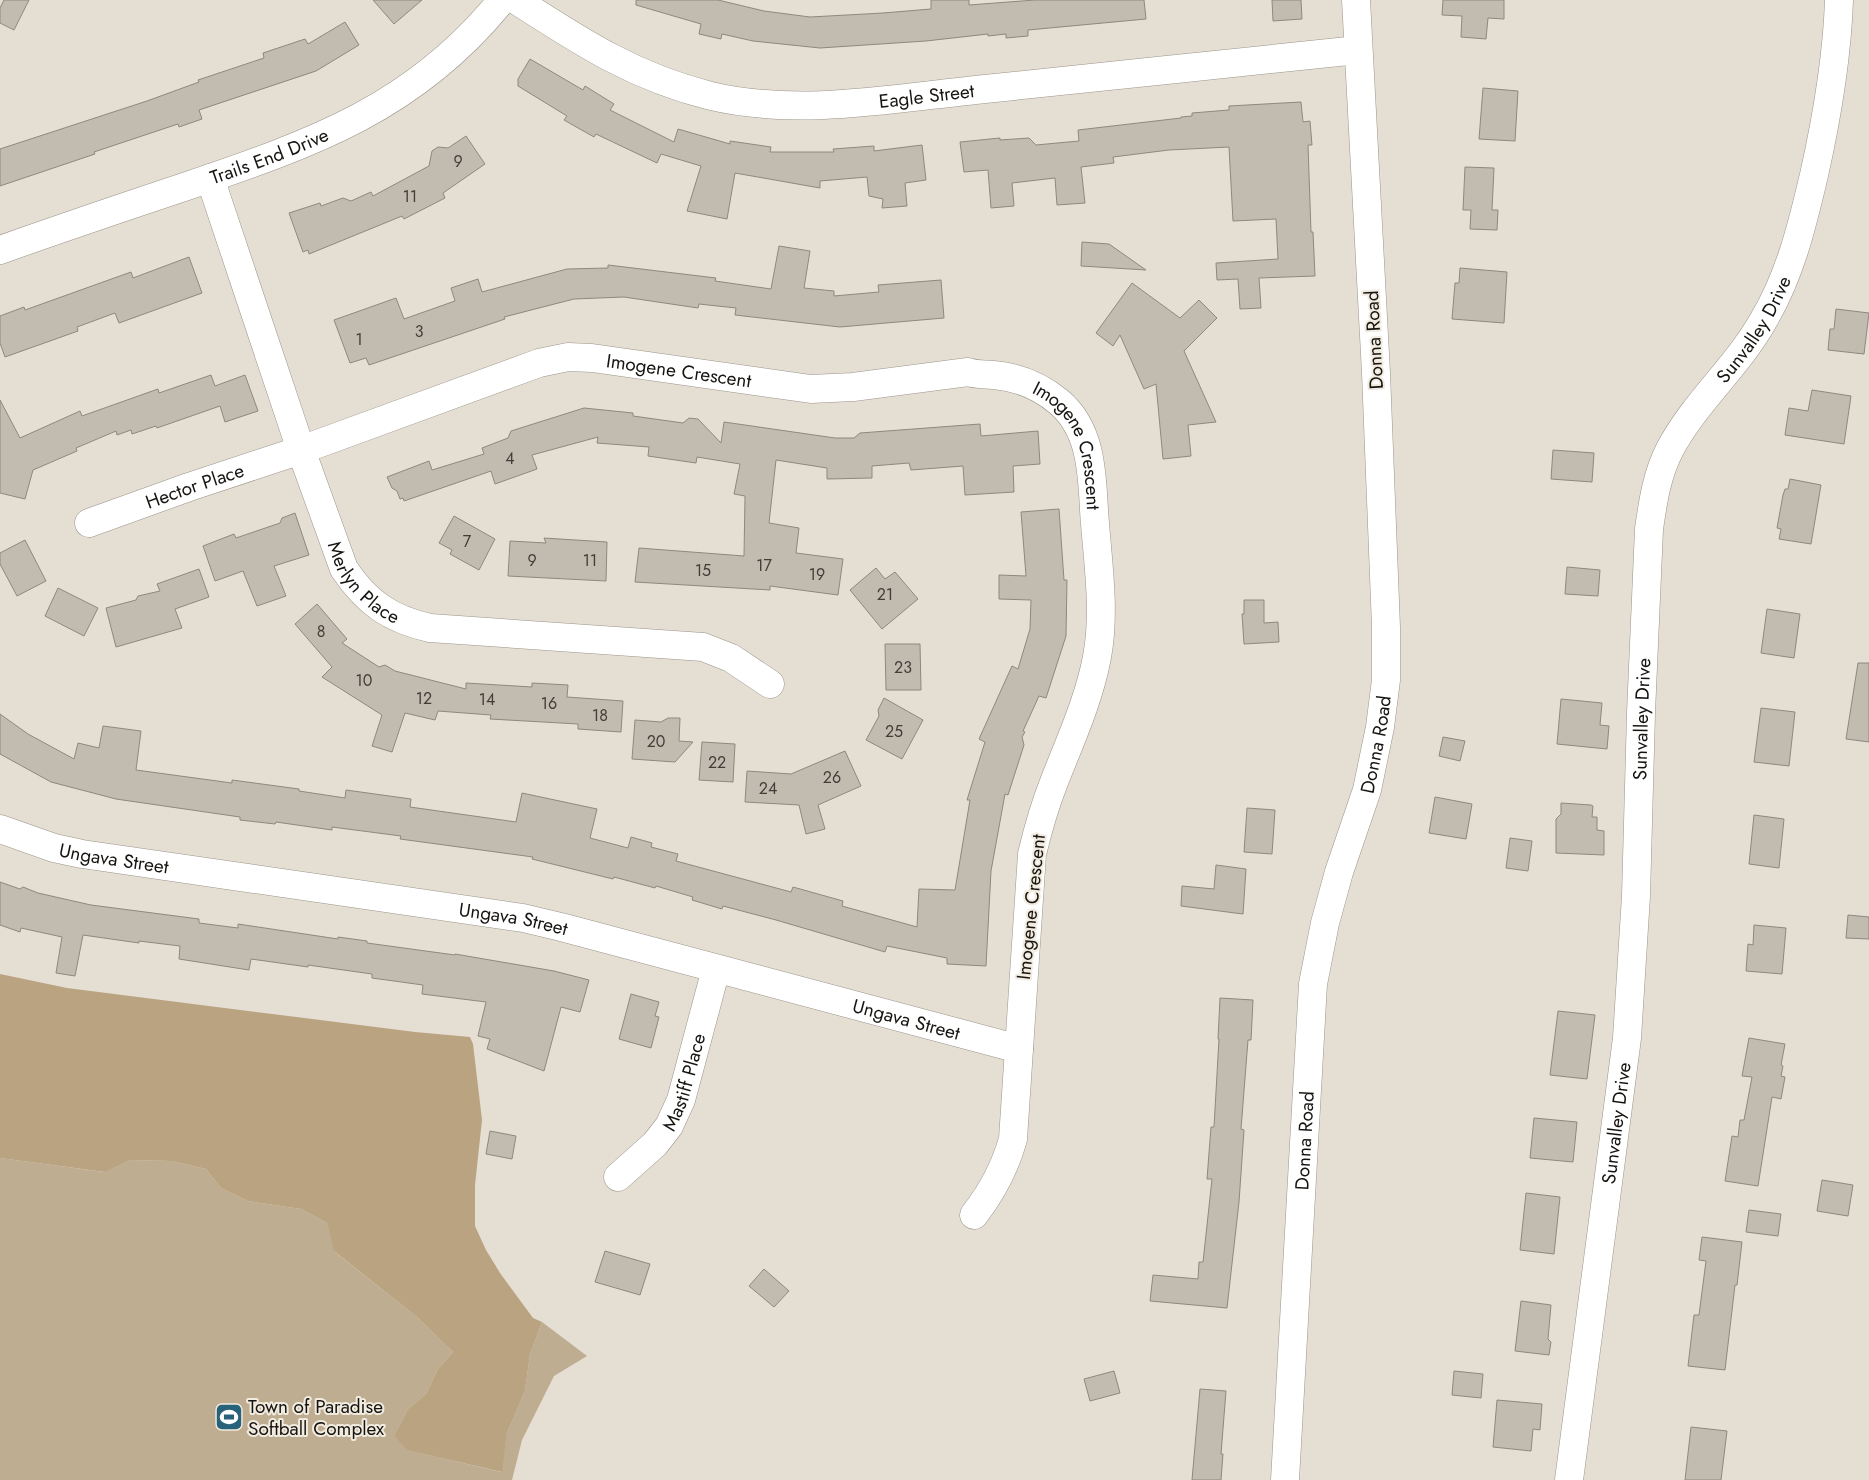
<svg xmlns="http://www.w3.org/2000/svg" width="1869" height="1480" font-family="Jost,sans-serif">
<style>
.green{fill:#bead91}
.forest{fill:#b9a380}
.building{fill:#c1bbb0;stroke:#8e887e}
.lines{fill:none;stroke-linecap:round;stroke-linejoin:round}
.minor-casing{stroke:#9b958a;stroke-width:29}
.tertiary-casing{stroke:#9b958a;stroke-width:29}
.minor{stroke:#fff;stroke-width:28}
.tertiary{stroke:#fff;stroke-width:28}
.labels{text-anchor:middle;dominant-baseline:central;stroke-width:4;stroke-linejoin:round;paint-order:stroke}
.number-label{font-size:16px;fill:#413e38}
.street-label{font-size:19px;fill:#161410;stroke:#f2ebe0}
.poi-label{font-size:19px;fill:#161410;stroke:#f2ebe0;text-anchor:start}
</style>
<rect width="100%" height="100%" fill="#e5ded3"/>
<path class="green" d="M0,1158L104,1172L130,1160L172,1161L206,1169L221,1188L248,1201L301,1209L327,1223L335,1252L417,1317L453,1352L438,1369L426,1394L408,1409L394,1436L408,1450L501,1472L507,1433L525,1391L530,1354L542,1322L587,1356L554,1376L522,1440L512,1480H0Z"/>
<path class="forest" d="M0,974L67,988L415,1032L470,1037L473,1044L482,1120L475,1185V1226L486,1250L500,1273L533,1318L542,1322L530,1354L525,1391L507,1433L502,1472L407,1450L394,1436L408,1409L426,1394L438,1369L453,1352L417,1317L334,1251L327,1223L301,1209L248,1201L221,1188L206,1169L172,1161L130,1160L105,1172L0,1158Z"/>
<g class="building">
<path d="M4,0H29L14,30L0,23V8Z"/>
<path d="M373,0H422L394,24Z"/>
<path d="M636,0H718L764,11L810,17L883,13L931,9V0H969V5L1035,0H1144L1146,19L1028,30V36L1006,38V34L988,36V34L926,41L820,48L753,41L722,34L721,39L699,34L701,24L636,5Z"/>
<path d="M1272,0H1301L1302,19L1273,21Z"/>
<path d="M1443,0H1504V19L1488,18L1486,39L1461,37L1462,16L1442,15Z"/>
<path d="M345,22L359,45L316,71L199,110L202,119L179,127L178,124L94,152L95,154L0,186V149L147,101L199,82L198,80L264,58L263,53L305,39L308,44Z"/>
<path d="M530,59L583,90L585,86L614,104L610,110L674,142L678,129L730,144V141L771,147L770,152H834L833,149L874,146V151L922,145L926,180L905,183L907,206L882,208L883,199L869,196L867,177L820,181V188L735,173L727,219L687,211L701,166L661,154L657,163L596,134L594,137L564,120L567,116L518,86V79Z"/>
<path d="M1483,88L1518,91L1515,141L1479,139Z"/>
<path d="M1301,102L1303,122L1310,121L1312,145H1308L1311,232H1313L1315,276L1259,278L1261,308L1240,309L1238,279L1217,280L1216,263L1278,259L1276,219L1233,221L1229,147L1169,150L1113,157L1114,163L1081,167L1085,203L1057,205L1055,178L1012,183L1014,206L991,208L988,170L964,172L960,142L1000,138V140L1029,138L1036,145L1079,141L1078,130L1181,118V117L1192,116V113L1229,110V106Z"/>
<path d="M466,136L485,164L443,193L445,198L404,219L402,216L309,254L308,250L303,252L289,213L320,203L321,206L343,198L351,201L371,192L373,196L429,166L432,151L438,147L448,148Z"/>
<path d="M1465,167L1494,168L1492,210H1498L1497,230L1470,229L1471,210H1463Z"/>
<path d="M1082,242L1109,244L1146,270L1081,266Z"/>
<path d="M779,246L810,251L804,288L834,291V296L879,292L878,285L941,280L944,318L840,327L735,315L736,308L699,304L698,308L624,297L574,299L504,317L505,319L369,365L366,358L350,363L334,320L396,298L404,319L455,301L451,288L478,279L482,292L567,269L608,268V265L716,278L715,281L771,289Z"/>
<path d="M189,257L202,293L119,323L115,313L77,327L78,331L5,357L0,343V316L24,307L25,310L131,272L133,278Z"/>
<path d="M1460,268L1507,272L1504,323L1452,319L1455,283H1459Z"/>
<path d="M1132,283L1180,318L1199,300L1217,318L1184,351L1216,422L1188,425L1191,456L1163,459L1156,384L1144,389L1120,335L1113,346L1096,333Z"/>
<path d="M1836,309L1869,313L1864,354L1828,350L1830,329H1834Z"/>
<path d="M211,375L215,386L245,375L258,411L225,422L220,406L157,428L156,426L132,434L131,430L117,435L116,431L76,448L77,451L33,470L25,499L0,493V400L20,438L80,411L82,416L158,389L159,393Z"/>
<path d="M1812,390L1851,396L1844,444L1785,435L1789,408L1808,411Z"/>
<path d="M584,408L633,413V416L683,423L689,418L698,419L721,443L724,422L835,438H854L860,433L980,424L981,436L1038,431L1040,464L1013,466L1014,492L965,495L963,466L911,470L909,463L872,466V478L827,479V468L776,460L769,523L799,528L796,553L843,559L838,595L770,586V590L635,582L639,548L744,556L745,496L734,494L740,464L697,457L696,463L648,456L649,447L597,443L598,437L532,455L537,469L495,484L491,471L404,501L403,498L400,499L397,491L392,488L387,477L429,461L432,470L484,454L482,448L508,438L511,431Z"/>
<path d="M1553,450L1594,453L1592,482L1551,479Z"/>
<path d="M1790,479L1821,485L1811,544L1779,539L1781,529L1777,528L1783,495L1785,489H1788Z"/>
<path d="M1059,509L1064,580H1067L1066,636L1046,698L1039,696L1023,731L1025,732L1022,737L1024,745L1008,795L1005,794L991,871L986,966L947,964V958L887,946L885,952L776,920L723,906L722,909L692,900L693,897L656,886L655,888L614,877L613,879L532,859L533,857L400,839L401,836L332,827V830L276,822L275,824L240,820V817L116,799L51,782L0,754V714L28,734L74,759L78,743L99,748L103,726L141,731L136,770L232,783V780L299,789V791L345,798L346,790L411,799L410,807L516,822L522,793L597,809L590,838L628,848L631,837L652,843L651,847L678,854L676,861L791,892L793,887L843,901L842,906L917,927L919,889L955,890L970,800H967L985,742L979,739L1012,666L1018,669L1030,629L1031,600L999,599V575L1026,576L1021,512Z"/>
<path d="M295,513L309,555L274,566L286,596L257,606L243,571L215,581L203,546L234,534L236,538L280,523L282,518Z"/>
<path d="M454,516L495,539L479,570L450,554L452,550L439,543Z"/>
<path d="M544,538L607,542L606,581L508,576L510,541L546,543Z"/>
<path d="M25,540L46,581L17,596L0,564V553Z"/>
<path d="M1567,567L1600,570L1598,596L1565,594Z"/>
<path d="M876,568L885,579L895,572L918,599L882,629L850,590Z"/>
<path d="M199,569L209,597L175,609L182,628L116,647L106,608L136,600L138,596L160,591L157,584Z"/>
<path d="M58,588L98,608L84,636L45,616Z"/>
<path d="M1244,600H1264V623L1278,622L1279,642L1244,644L1242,614H1244Z"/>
<path d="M317,604L347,639L342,643L379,667L385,665L395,671L466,689V683L532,687V683L568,685L567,697L623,701L621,732L578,729V724L490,719L491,715L438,711L435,720L405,713L392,752L372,746L382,715L322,677L332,667L295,624Z"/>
<path d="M1767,609L1800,614L1794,658L1761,653Z"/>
<path d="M885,644H920L921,690H886Z"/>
<path d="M1858,663H1869V742L1846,739Z"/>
<path d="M884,698L923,720L902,759L866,740L879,716L878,710Z"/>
<path d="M1561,699L1602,703L1600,725L1609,726L1607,749L1557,744Z"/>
<path d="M1761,708L1795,712L1789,766L1754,762Z"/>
<path d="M668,718H680L679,741L693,742L675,762L632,759L635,720L661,722Z"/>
<path d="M1443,737L1465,741L1460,761L1439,756Z"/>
<path d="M702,742L735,744L733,782L699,780Z"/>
<path d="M845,751L861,786L818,805L825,829L806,834L799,805L745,802L747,771L791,774Z"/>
<path d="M1435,797L1472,804L1466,839L1429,833Z"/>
<path d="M1561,803L1591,805L1593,806L1592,817H1597V830L1604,831V855L1556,853V819L1561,814Z"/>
<path d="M1247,808L1275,810L1272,854L1244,852Z"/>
<path d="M1754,815L1784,819L1779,868L1749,864Z"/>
<path d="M1510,838L1532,841L1528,871L1506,868Z"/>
<path d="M1216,865L1246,869L1243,914L1181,906L1182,886L1214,889Z"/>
<path d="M0,882L20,889L23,887L38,893L91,905L199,919V923L238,928V924L338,939V937L367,941V943L455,955V954L554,971L589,980L580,1012L561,1007L544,1071L487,1049L490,1039L478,1036L486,1002L422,994L423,985L372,978V974L308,965V967L251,959L249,970L179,959L180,946L139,941V943L83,935L75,976L56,973L62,937L21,928L20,932L0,925Z"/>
<path d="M1848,915L1869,917V939L1846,938Z"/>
<path d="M1754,925L1786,928L1782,974L1746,971L1748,944L1753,945Z"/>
<path d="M631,994L659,1002L655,1016L659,1017L651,1048L619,1039Z"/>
<path d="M1220,998L1253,1000L1251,1040H1248L1241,1129L1244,1130L1239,1202L1227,1308L1150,1301L1153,1275L1198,1279L1199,1262H1203L1212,1179H1207L1211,1127H1214L1219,1039H1218Z"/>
<path d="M1558,1011L1595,1015L1587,1079L1550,1075Z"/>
<path d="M1749,1038L1785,1044L1781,1065L1783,1066L1781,1076L1785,1077L1781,1099L1772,1097L1758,1186L1725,1181L1732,1136L1738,1137L1740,1120H1744L1752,1077L1742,1076Z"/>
<path d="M1534,1118L1577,1122L1573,1162L1530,1158Z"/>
<path d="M490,1131L516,1136L512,1159L486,1154Z"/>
<path d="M1822,1180L1853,1185L1848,1216L1817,1211Z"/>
<path d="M1526,1193L1560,1197L1554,1254L1520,1250Z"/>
<path d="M1749,1210L1781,1214L1778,1236L1746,1232Z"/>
<path d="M1702,1237L1742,1242L1737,1285H1735L1725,1370L1688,1366L1694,1315H1699L1706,1261L1699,1260Z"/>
<path d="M605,1251L650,1264L640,1295L595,1282Z"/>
<path d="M764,1269L789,1291L774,1307L749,1286Z"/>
<path d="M1521,1301L1551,1305L1548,1339L1551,1342L1549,1355L1515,1351Z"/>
<path d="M1114,1371L1120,1393L1090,1401L1084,1379Z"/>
<path d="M1454,1371L1483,1374L1481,1398L1452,1395Z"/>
<path d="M1200,1389L1226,1391L1221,1454H1223L1221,1480H1192Z"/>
<path d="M1497,1400L1542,1404L1540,1430L1533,1429L1531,1451L1493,1447Z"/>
<path d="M1691,1427L1727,1431L1721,1480H1685Z"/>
</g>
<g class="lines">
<g class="minor-casing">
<g id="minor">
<path id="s1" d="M516,0C581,42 634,77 711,96C800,117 895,98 985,89C1109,76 1234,63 1358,50"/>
<path id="s2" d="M210,178L301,450L344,569C367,603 390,619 430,628L703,647L731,658L770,684"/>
<path id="s3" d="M89,523L189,487L301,450L539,363L568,357L592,358L811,389L853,387L968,372C977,375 985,374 994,375C1018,377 1041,387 1059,402C1091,429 1092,472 1094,510C1097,558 1106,609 1097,657C1089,700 1070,741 1054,782C1045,805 1038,829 1032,854L1013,1139C1005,1168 992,1192 974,1215"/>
<path id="s4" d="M0,829L54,848L82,854L523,918L561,927L1019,1049"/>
<path id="s5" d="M618,1177L655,1144L669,1126L681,1100L716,969"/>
<path id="s6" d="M1285,1480L1313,984L1325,923L1339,872L1367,790L1380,727L1386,680V627L1376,373L1356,0"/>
<path id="s7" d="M1569,1480L1627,1038L1636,896L1641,713L1649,529C1653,501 1657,474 1670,449C1695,402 1737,367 1763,321C1790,276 1802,226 1814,175C1827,117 1837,60 1839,0"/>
</g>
</g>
<g class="tertiary-casing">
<g id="tertiary">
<path id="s8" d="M0,250C62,228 124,207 187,186C313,143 415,108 502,0"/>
</g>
</g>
<use href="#minor" class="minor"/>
<use href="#tertiary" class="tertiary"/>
</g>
<defs>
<g id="stadium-square" transform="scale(1.4375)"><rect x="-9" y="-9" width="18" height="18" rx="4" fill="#28617a" stroke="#f2ebe0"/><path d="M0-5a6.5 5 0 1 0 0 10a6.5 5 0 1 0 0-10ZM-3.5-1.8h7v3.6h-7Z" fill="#fff"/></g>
</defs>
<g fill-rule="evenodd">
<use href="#stadium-square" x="229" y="1417"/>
</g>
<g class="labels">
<g class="number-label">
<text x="458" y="161">9</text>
<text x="410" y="196">11</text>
<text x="419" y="331">3</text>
<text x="359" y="339">1</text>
<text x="510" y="458">4</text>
<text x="467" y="541">7</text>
<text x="532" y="560">9</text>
<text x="590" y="560">11</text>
<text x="764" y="565">17</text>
<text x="703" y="570">15</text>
<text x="817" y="574">19</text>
<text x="885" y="594">21</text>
<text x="321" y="631">8</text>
<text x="903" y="667">23</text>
<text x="364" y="680">10</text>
<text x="424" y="698">12</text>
<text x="487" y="699">14</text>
<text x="549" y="703">16</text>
<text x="600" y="715">18</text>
<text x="894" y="731">25</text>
<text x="656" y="741">20</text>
<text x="717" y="762">22</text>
<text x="832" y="777">26</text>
<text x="768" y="788">24</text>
</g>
<g class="street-label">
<text stroke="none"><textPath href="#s1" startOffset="435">Eagle Street</textPath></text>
<text stroke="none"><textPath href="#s8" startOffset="285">Trails End Drive</textPath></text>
<text stroke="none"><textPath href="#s7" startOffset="1185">Sunvalley Drive</textPath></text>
<text transform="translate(1374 340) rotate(-93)">Donna Road</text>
<text stroke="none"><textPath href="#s3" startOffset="619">Imogene Crescent</textPath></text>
<text stroke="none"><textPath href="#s3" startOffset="1052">Imogene Crescent</textPath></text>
<text stroke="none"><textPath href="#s3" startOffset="112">Hector Place</textPath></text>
<text stroke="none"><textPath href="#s2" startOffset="436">Merlyn Place</textPath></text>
<text stroke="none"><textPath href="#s7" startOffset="765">Sunvalley Drive</textPath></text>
<text stroke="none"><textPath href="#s6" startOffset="745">Donna Road</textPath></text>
<text stroke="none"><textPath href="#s4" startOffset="118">Ungava Street</textPath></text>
<text transform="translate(1031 907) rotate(-84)">Imogene Crescent</text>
<text stroke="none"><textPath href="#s4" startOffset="522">Ungava Street</textPath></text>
<text stroke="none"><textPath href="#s4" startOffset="928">Ungava Street</textPath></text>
<text stroke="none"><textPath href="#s5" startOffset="119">Mastiff Place</textPath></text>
<text stroke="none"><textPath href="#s7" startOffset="360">Sunvalley Drive</textPath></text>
<text stroke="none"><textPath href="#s6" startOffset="340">Donna Road</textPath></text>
</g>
<g class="poi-label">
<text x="248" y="1406">Town of Paradise<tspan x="248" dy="22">Softball Complex</tspan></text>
</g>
</g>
</svg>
